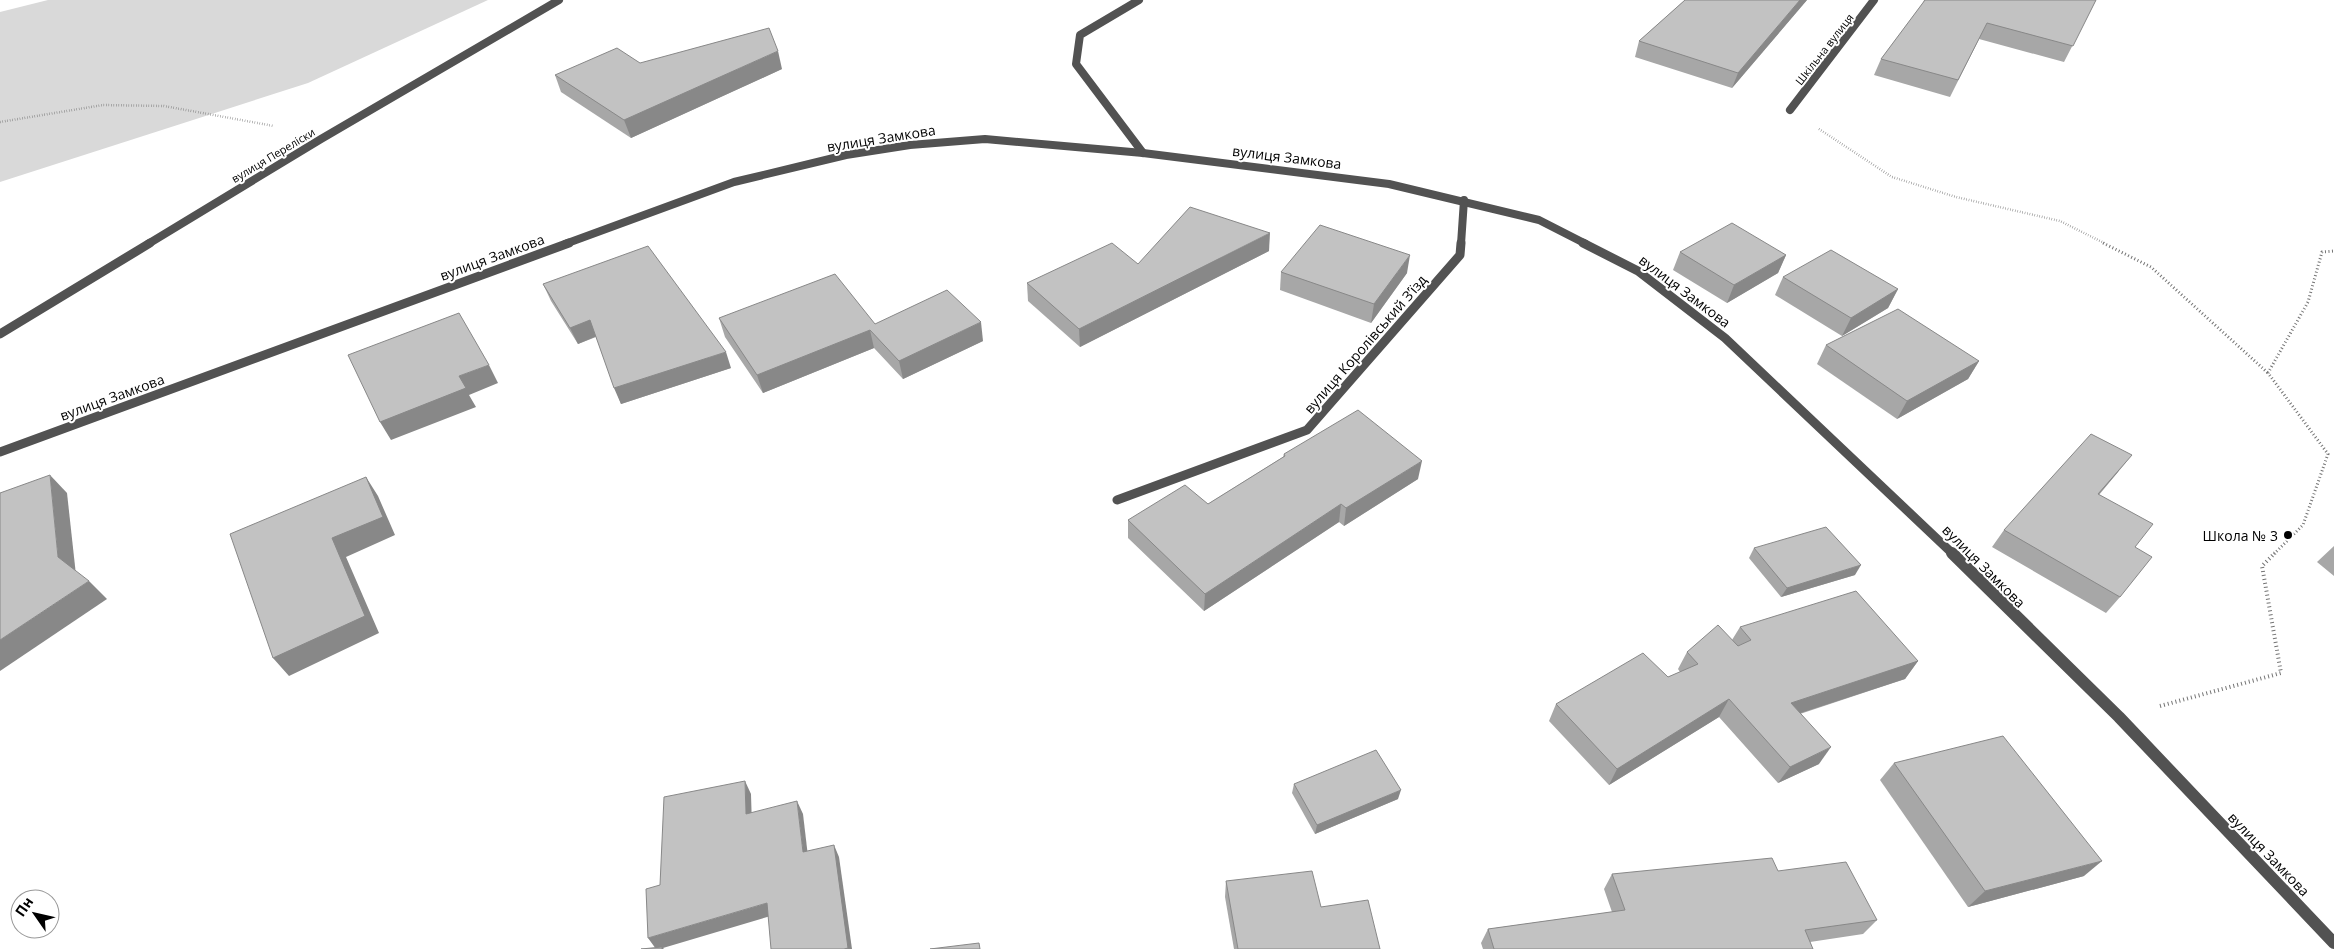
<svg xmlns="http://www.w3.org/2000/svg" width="2334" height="949" font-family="'Open Sans',sans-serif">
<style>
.green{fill:#d9d9d9}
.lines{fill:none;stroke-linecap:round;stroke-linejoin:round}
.path-far2{stroke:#747474;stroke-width:2.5;stroke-dasharray:0.5 2;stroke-linecap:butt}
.path-far1{stroke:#747474;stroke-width:3;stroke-dasharray:1 2.5;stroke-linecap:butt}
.path{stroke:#747474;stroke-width:4;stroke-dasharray:1 3;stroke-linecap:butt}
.minor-far2{stroke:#525252;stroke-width:8}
.minor-far1{stroke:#525252;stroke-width:9}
.minor{stroke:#525252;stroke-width:12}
.wall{fill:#a7a7a7}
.shaded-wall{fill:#888}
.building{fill:#c2c2c2;stroke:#888}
.poi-dot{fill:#000;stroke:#fff;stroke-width:2}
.labels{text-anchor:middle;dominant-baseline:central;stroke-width:4;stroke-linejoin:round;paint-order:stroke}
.far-street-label{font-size:11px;fill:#000;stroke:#fff}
.street-label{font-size:14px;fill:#000;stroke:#fff}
.poi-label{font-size:14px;fill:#000;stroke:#fff;text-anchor:end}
</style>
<rect width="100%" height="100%" fill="#fff"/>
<path class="green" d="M48,0H488L308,83L0,182V12Z"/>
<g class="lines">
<g class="path-far2">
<path d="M0,122L103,105L164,106L274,126"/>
<path d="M1819,129L1892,177L1956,197L2060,221L2106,244"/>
</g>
<g class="path-far1">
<path d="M2103,243L2151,267L2268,373"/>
<path d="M2274,554L2303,525L2328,454L2268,373L2308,302L2322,252L2334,251"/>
</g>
<path class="path" d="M2160,706L2281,673L2262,566L2275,553"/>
<g class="minor-far2">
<path d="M1139,0L1080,35L1076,64L1143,153"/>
<path d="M1790,110L1874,0"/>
<path d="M148,244L321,139L559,0"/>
<path d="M565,244L734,182L846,155L910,145L985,139L1143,153L1389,184L1539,220L1586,244"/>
<path d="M1461,244L1464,200"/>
</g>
<g class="minor-far1">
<path d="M1583,243L1638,271L1725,338L1953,554"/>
<path d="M0,334L150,243"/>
<path d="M0,452L569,243"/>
<path d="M1117,500L1307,430L1460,255L1461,243"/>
</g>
<path class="minor" d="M1952,553L2119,717L2334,943"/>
</g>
<g class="wall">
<path d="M1685,0H1807L1732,88L1635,57L1639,41Z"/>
<path d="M1924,0H2096L2064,62L1979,39L1950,97L1874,75L1881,59L1923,3Z"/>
<path d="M782,69L631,138L561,92L555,75Z"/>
<path d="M1269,251L1080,347L1028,301L1027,283Z"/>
<path d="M1680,252L1786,255L1778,273L1727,303L1673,270Z"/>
<path d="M1281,272L1407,273L1371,323L1280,290Z"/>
<path d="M1783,277L1898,289L1888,308L1842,336L1775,295Z"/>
<path d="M543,284L731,368L621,404L596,337L578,344L551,301Z"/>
<path d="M719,318L875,324L983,341L903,379L874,348L763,393L725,337Z"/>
<path d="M1826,345L1979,361L1968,379L1897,419L1817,364Z"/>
<path d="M1284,454L1418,479L1344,526L1339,522L1204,611L1128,538V520L1208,504L1283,457Z"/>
<path d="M2118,472L2099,495L2135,547L2120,597L2106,613L1992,547L2004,530Z"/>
<path d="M2334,546V576L2317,562Z"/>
<path d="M1754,548L1855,575L1781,597L1749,558Z"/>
<path d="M1740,627L1918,661L1905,679L1800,714L1819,764L1778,783L1719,717L1609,785L1549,721L1556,704L1668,677L1680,672L1678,669L1687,652L1732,640Z"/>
<path d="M1894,763L2084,876L1968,907L1880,780Z"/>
<path d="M1294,784L1398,799L1315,834L1292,793Z"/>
<path d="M1778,871L1877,920L1863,934L1810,942L1813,949H1483L1481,943L1488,929L1612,912L1604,889L1612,874Z"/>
<path d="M1226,881L1321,907L1380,949H1234L1225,897Z"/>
</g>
<g class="shaded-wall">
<path d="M1800,0H1807L1732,88L1738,73Z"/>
<path d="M778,51L782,69L631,138L624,120Z"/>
<path d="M1270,233L1269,251L1080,347L1079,329Z"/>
<path d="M1410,255L1407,273L1371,323L1374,304Z"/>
<path d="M1786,255L1778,273L1727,303L1734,285Z"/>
<path d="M1898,289L1888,308L1842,336L1851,318Z"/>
<path d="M590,320L597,336L578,344L570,328Z"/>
<path d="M981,322L983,341L903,379L899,361Z"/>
<path d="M870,330L874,348L763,393L757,375Z"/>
<path d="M726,352L731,368L621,404L614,388Z"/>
<path d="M1979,361L1968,379L1897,419L1907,401Z"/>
<path d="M489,365L498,383L469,395L476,407L391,440L380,422L459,376Z"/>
<path d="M2132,455L2118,472L2084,511L2098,494Z"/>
<path d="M1422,461L1418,479L1344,526L1346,508Z"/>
<path d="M50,475L67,493L76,575L58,557Z"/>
<path d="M366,477L378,496L395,535L346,557L379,633L289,676L273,658L332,538Z"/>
<path d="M1341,504L1339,522L1204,611L1205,594Z"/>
<path d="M1861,565L1855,575L1781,597L1787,588Z"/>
<path d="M89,581L107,599L0,671V640Z"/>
<path d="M1918,661L1905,679L1779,720L1791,703Z"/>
<path d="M1729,699L1719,717L1609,785L1617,769Z"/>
<path d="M1831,747L1819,764L1778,783L1790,767Z"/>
<path d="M745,781L751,794L752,827L746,814Z"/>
<path d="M1401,790L1398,799L1315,834L1317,825Z"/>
<path d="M797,801L803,814L809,865L803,852Z"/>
<path d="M834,845L839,857L852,949H844Z"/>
<path d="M2102,861L2084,876L1968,907L1985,891Z"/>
<path d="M767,903L774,915L663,948L664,949H656L648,938Z"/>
</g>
<g class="building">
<path d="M1685,0H1800L1738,73L1639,41Z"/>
<path d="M1925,0H2096L2073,46L1987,23L1958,80L1881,59Z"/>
<path d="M769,28L778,51L624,120L555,75L617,48L640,63Z"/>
<path d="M1190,207L1270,233L1079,329L1027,283L1112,243L1138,264Z"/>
<path d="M1732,223L1786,255L1734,285L1680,252Z"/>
<path d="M1320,225L1410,255L1374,304L1281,272Z"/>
<path d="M648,246L726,352L614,388L590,320L570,328L543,284Z"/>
<path d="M1831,250L1898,289L1851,318L1783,277Z"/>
<path d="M835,274L875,324L947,290L981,322L899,361L870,330L757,375L719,318Z"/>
<path d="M1898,309L1979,361L1907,401L1826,345Z"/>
<path d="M459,313L489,365L459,376L466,388L380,422L348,355Z"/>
<path d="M1358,410L1422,461L1346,508L1341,504L1205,594L1128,520L1185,485L1208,504L1285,456L1284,454Z"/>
<path d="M2091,434L2132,455L2098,494L2153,524L2135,547L2152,557L2120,597L2004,530Z"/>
<path d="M50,475L58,557L89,581L0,640V493Z"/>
<path d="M366,477L383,517L332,538L365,616L273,658L230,534Z"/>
<path d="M1826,527L1861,565L1787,588L1754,548Z"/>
<path d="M1856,591L1918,661L1791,703L1831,747L1790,767L1729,699L1617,769L1556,704L1643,653L1668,677L1698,664L1687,652L1718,625L1738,646L1751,640L1740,627Z"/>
<path d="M2003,736L2102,861L1985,891L1894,763Z"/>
<path d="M1376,750L1401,790L1317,825L1294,784Z"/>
<path d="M745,781L746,814L797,801L803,852L834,845L848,948L844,949H771L767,903L648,938L646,889L660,885L664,797Z"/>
<path d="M1772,858L1778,871L1846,862L1877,920L1805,930L1813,949H1494L1488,929L1625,910L1612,874Z"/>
<path d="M1312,871L1321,907L1368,900L1380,949H1238L1226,881Z"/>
<path d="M979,943L980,949H930Z"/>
<path d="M662,947V949H641Z"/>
</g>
<circle class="poi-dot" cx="2288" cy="535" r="5"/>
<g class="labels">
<g class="far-street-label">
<text transform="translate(1824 49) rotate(-52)">Шкільна вулиця</text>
<text transform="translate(273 155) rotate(-31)">вулиця Переліски</text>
</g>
<g class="street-label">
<text transform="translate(881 138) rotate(-9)">вулиця Замкова</text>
<text transform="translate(1287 157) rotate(7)">вулиця Замкова</text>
<text transform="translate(492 257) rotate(-20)">вулиця Замкова</text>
<text transform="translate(1685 291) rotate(37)">вулиця Замкова</text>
<text transform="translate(1365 344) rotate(-49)">вулиця Королівський Зʼїзд</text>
<text transform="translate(112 397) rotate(-20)">вулиця Замкова</text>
<text transform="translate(1984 566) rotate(45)">вулиця Замкова</text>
<text transform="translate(2269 854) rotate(46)">вулиця Замкова</text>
</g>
<g class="poi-label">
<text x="2278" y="535">Школа № 3</text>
</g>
</g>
<g transform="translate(35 914) rotate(304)"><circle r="24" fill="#ffffff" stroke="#999999"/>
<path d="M0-4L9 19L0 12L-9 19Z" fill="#000000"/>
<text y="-8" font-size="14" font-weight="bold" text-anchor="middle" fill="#000000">Пн</text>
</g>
</svg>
